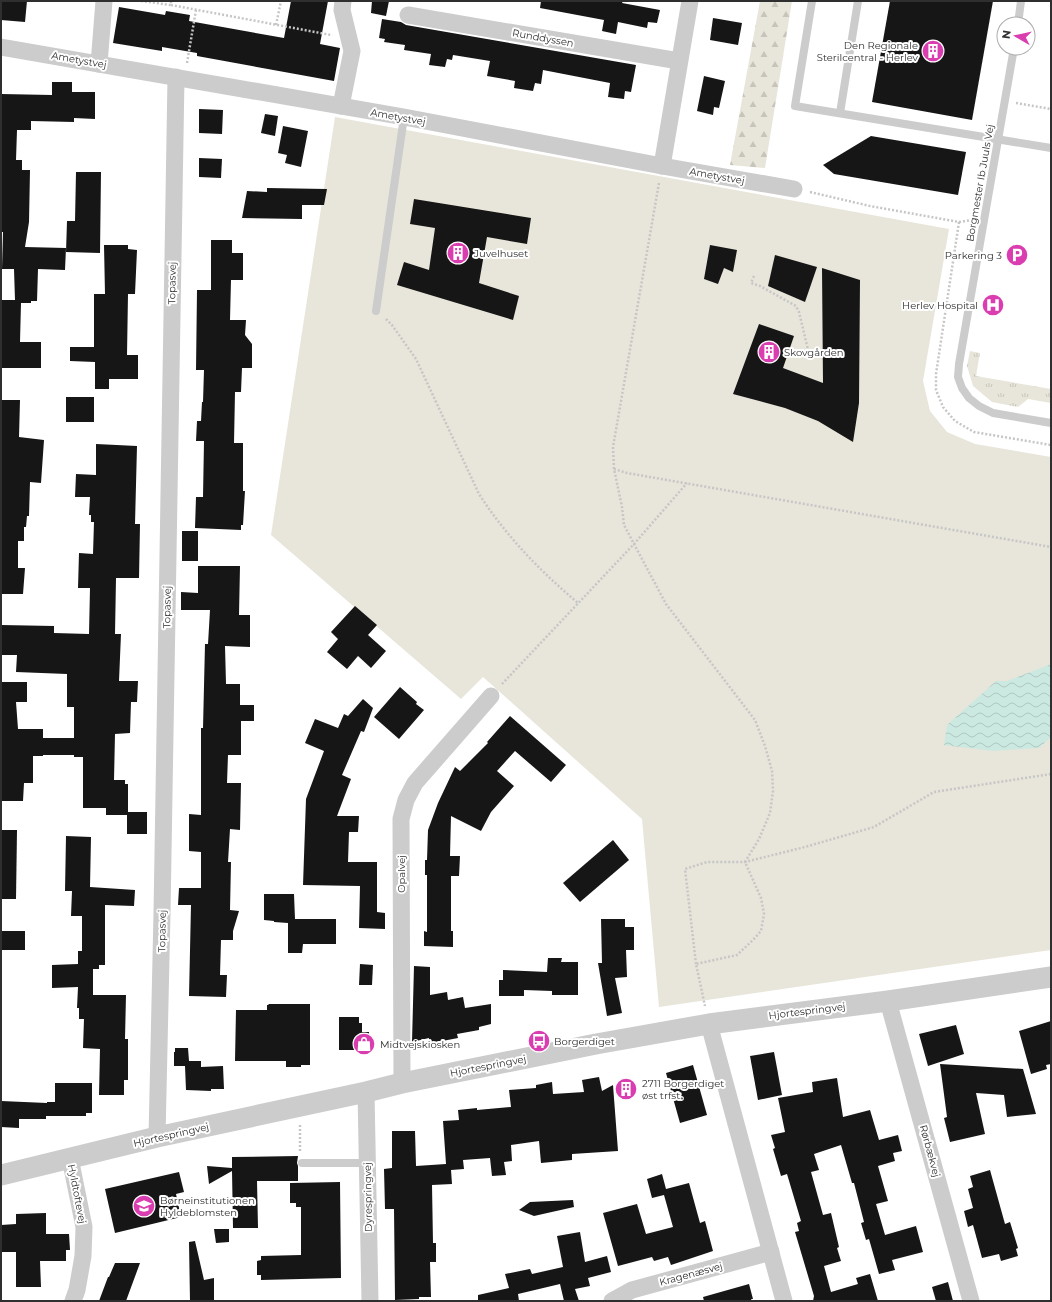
<svg xmlns="http://www.w3.org/2000/svg" width="1052" height="1302" font-family="Montserrat,sans-serif">
<style>
.grass{fill:url(#grass-tufts)}
.forest{fill:url(#forest-firs)}
.green{fill:#e8e5da}
.water{fill:url(#water-waves)}
.building{fill:#161616}
.lines{fill:none;stroke-linecap:round;stroke-linejoin:round}
.path{stroke:#c6c6c6;stroke-width:2.5;stroke-dasharray:2 2;stroke-linecap:butt}
.service{stroke:#ccc;stroke-width:8}
.minor{stroke:#ccc;stroke-width:17}
.tertiary{stroke:#ccc;stroke-width:21}
.labels{text-anchor:middle;dominant-baseline:central;stroke-width:4;stroke-linejoin:round;paint-order:stroke}
.street-label{font-size:10px;fill:#2f2f2f;stroke:#fff}
.poi-label{font-size:10px;fill:#2f2f2f;stroke:#fff;text-anchor:start}
</style>
<defs>
<pattern id="grass-tufts" width="24" height="20" patternUnits="userSpaceOnUse"><rect width="24" height="20" fill="#e8e5da"/><path d="M3 7l-1-3M5 7V3M7 7l1-3M15 17l-1-3M17 17v-4M19 17l1-3" fill="none" stroke="#c7c5bb"/></pattern>
<pattern id="forest-firs" width="22" height="20" patternUnits="userSpaceOnUse"><rect width="22" height="20" fill="#e8e5da"/><path d="M5 1l3.5 6h-7zM16 11l3.5 6h-7z" fill="#c7c5bb"/></pattern>
<pattern id="water-waves" width="16" height="10" patternUnits="userSpaceOnUse"><rect width="16" height="10" fill="#cbe9e1"/><path d="M0 5q4-4 8 0t8 0" fill="none" stroke="#afc8c1"/></pattern>
</defs>
<rect width="100%" height="100%" fill="#fff"/>
<path class="grass" d="M970,351L980,353L976,376L1051,389V403L1028,399L1018,407L992,402L973,386L967,366Z"/>
<path class="forest" d="M760,1H792L765,168L730,165Z"/>
<path class="green" d="M335,117L949,229L923,381L930,411L947,432L975,444L1051,457V950L659,1007L642,819L483,677L461,699L271,535Z"/>
<path class="water" d="M1051,664V737L1039,748L992,751L944,745L947,725L996,681H1007Z"/>
<g class="building">
<path d="M1,1H27L25,22L1,20Z"/>
<path d="M291,1H328L320,44L340,48L334,81L197,56V53L162,47V51L113,43L119,7L165,15L166,11L190,15L189,21L284,38Z"/>
<path d="M372,1H389L386,16L371,13Z"/>
<path d="M541,1H623L622,3L660,10L657,23L648,22L647,28L618,22L616,34L602,31L604,20L540,8Z"/>
<path d="M890,1H993L972,120L872,102Z"/>
<path d="M713,18L742,23L738,45L710,40Z"/>
<path d="M382,19L401,22L406,25L636,65L631,92L625,91L624,99L608,97L610,83L543,70L541,84L535,83L533,91L514,88L515,81L487,76L490,61L453,55L452,60L447,59L445,67L429,65L431,54L404,50L405,45L384,42L385,39L379,38Z"/>
<path d="M704,76L725,81L719,108L714,107L713,115L697,111Z"/>
<path d="M52,82H72V92H95V119L74,118V122L31,121V130H17L16,160H22V170H30L29,222L25,247L66,248L65,270L38,269L37,301H31V303H21L20,342H41V368H1V300H15L14,269H2L3,232H1V94L52,95Z"/>
<path d="M199,109L223,110L222,134L199,133Z"/>
<path d="M265,114L278,116L275,136L261,133Z"/>
<path d="M283,126L308,131L301,167L285,163L287,155L278,153Z"/>
<path d="M871,136L966,152L958,195L834,174L823,165Z"/>
<path d="M199,158L222,159L221,178L199,177Z"/>
<path d="M76,172H101L100,253L66,252L67,221H75Z"/>
<path d="M267,188L327,189L324,205H302V219L242,218L247,191L267,192Z"/>
<path d="M414,199L531,218L527,244L487,237L479,283L519,296L513,320L397,285L404,262L429,270L435,228L410,224Z"/>
<path d="M211,240H232V253H243V280H231L230,320H246L245,335L252,344V368H242L241,392H235L234,443H243V491H245L243,525H241V530L195,528L196,497H203L204,441H196L197,421H201L202,402H203L204,370H196L197,290H211Z"/>
<path d="M104,245H128V249L137,250L135,294H128L127,355H138V379H109V389H95V362L70,361V347H94V294H105Z"/>
<path d="M710,245L737,250L733,272L724,268L718,284L704,279Z"/>
<path d="M775,255L817,267L805,302L768,286Z"/>
<path d="M822,268L860,280L859,403L853,442L818,421L785,408L733,394L759,324L794,336L783,368L823,383Z"/>
<rect x="66" y="397" width="28" height="25"/>
<path d="M1,400H20L19,437L44,440L41,483L30,482L29,516H27L26,527H24V541H18V568H25L23,594H1Z"/>
<path d="M96,444L137,446L135,524H140L139,578H116L115,634H121L119,681H138L137,702H131L130,733L115,734L114,780H125V784H128V812H147V834H127V815H106V808H83V757H74V755H43V756H33V783H24L23,801H1V682H27V702H16L18,729H43V738H74V707H67V674L16,672L17,655H1V625L54,626V633L89,634L90,588H78L79,553L93,554L94,522H91V515H89L90,497H75L76,474L96,475Z"/>
<rect x="182" y="531" width="16" height="30"/>
<path d="M198,566H240L239,615H250V647L225,646L226,684H240V705H254V721H241V755H228L227,783H241L240,830L230,829L228,862H231L230,910L239,911L233,931V940H221L220,975H227L226,997L189,996L191,905H178L179,888H201V852L189,851V814L201,815V728H203L205,644H208L210,610H181V592L198,593Z"/>
<path d="M355,606L377,625L368,635L386,651L371,668L358,656L347,669L327,652L338,639L331,632Z"/>
<path d="M400,687L417,702L416,704L424,710L399,739L374,717Z"/>
<path d="M363,699L373,708L364,732L361,731L342,775L351,779L337,816H359L358,832H349L348,862H377V912L385,913V929L359,928L360,886L303,885L306,799L324,751L305,743L315,719L338,728L344,714L348,716Z"/>
<path d="M510,716L566,765L551,782L515,751L497,771L514,786L491,812L481,831L451,816L450,856H460L459,876H451V931H453V947L424,946V931L427,932V875H425V860H427L428,830L438,803L455,767L460,771L488,743L487,742Z"/>
<path d="M1,830H17L16,899H1Z"/>
<path d="M66,836L91,837L90,887L135,890L134,906L105,905V965H99V969H93V995H126L125,1039H128V1080H124V1095H99L100,1049L83,1048L84,1019H79V1008H77L78,987L52,988V965L78,964V951H82V916H71L72,891H65Z"/>
<path d="M613,840L629,860L580,902L563,883Z"/>
<path d="M264,894H294L295,919H336V944H303L302,953H288V923L274,922V921L264,920Z"/>
<path d="M601,919H625V927H634V950H626L627,977L615,978L622,1013L607,1016L598,963H602Z"/>
<rect x="1" y="931" width="24" height="19"/>
<path d="M548,958H562L561,962H578V995H552V991L524,990V996H499V980H503V970L547,972Z"/>
<path d="M360,964L373,965L372,985H359Z"/>
<path d="M414,966L430,967V995L447,992L448,1000L463,997L465,1008L491,1004V1024L479,1027V1030L457,1034L458,1038L432,1043L431,1039L429,1040V1038L412,1042Z"/>
<path d="M268,1004H310V1065H301V1067H286V1061H235L236,1010H267V1005H269Z"/>
<path d="M339,1017H359V1023H362V1032H369V1049H361L362,1050H339Z"/>
<path d="M1051,1021V1064L1046,1065L1047,1069L1031,1074L1019,1031Z"/>
<path d="M956,1025L964,1054L928,1066L919,1034Z"/>
<path d="M175,1048H188L189,1061H201V1067L223,1066L224,1089H211V1091L186,1090L185,1066H174V1052H175Z"/>
<path d="M774,1052L782,1095L758,1100L750,1056Z"/>
<path d="M940,1064L1023,1069L1036,1114L1007,1117L1004,1095L976,1093L985,1134L950,1142L944,1118L947,1117Z"/>
<path d="M693,1065L707,1115L680,1123L666,1073Z"/>
<path d="M599,1077L602,1091L613,1085L618,1151L572,1154V1160L541,1163L539,1141L511,1145L512,1161L504,1162L506,1175L492,1176L490,1158L463,1160L464,1169L451,1170L452,1184L432,1185L433,1243H436V1262H430L431,1297H419V1299L395,1300L394,1209H385L384,1169L392,1168V1131H415L416,1166L446,1164L443,1121L459,1120L458,1110L477,1108V1110L511,1107L509,1090L536,1088V1085L552,1082L553,1094L584,1092L582,1080Z"/>
<path d="M837,1078L843,1117L870,1110L879,1140L898,1135L902,1151L893,1153L895,1161L878,1166L888,1201L876,1204L885,1235L916,1226L923,1252L892,1260L895,1270L879,1274L869,1239L866,1240L861,1223L864,1222L854,1183H852L841,1145L814,1154L819,1170L811,1172L823,1215L831,1213L839,1247L837,1248L841,1261L824,1266L831,1292L858,1284L856,1278L870,1274L878,1301H813L814,1296L795,1232L799,1231L797,1223L801,1221L787,1174L781,1176L773,1149L775,1148L771,1135L785,1132L778,1098L813,1092L812,1082Z"/>
<path d="M55,1083H92V1113H86V1116H46V1119H19V1128L1,1127V1101L47,1103V1102H55Z"/>
<path d="M298,1156L297,1163L298,1166V1181H257L258,1228H233L232,1171L209,1184L207,1166L232,1168V1157Z"/>
<path d="M990,1170L1005,1224L1010,1222L1018,1248L1016,1249L1018,1256L1001,1261L999,1254L982,1258L973,1225L968,1227L964,1211L973,1208L968,1189L973,1187L970,1176Z"/>
<path d="M179,1172L184,1192L176,1194L181,1217L115,1233L105,1189Z"/>
<path d="M662,1174L666,1189L689,1183L700,1223L705,1221L713,1251L671,1265L668,1257L654,1261L652,1257L618,1266L603,1213L637,1204L646,1234L673,1227L664,1195L652,1198L647,1179Z"/>
<path d="M340,1182L341,1278L261,1280V1275H257V1261L261,1260V1256L301,1255V1207H296V1203H290V1183Z"/>
<path d="M573,1200L574,1207L534,1216L519,1210L530,1202Z"/>
<path d="M46,1213V1234H69L70,1250H66V1261H40L41,1287H16V1252H1V1225L16,1224V1214Z"/>
<path d="M214,1229H229V1242L216,1243Z"/>
<path d="M580,1232L585,1262L607,1256L611,1272L588,1278L590,1286L575,1289L579,1301H564L560,1284L518,1294L519,1301H478V1295L509,1288L505,1274L530,1269L532,1274L563,1267L557,1236Z"/>
<path d="M195,1241L204,1280L214,1278V1301H190L189,1242Z"/>
<path d="M115,1263H140L126,1301H99L108,1277H109Z"/>
<path d="M948,1282L953,1301H936L932,1287Z"/>
<path d="M749,1284L753,1299H751L752,1301H704L703,1297Z"/>
</g>
<g class="lines">
<g class="path">
<path d="M141,1L171,5"/>
<path d="M171,1V5L331,35"/>
<path d="M276,25L281,1"/>
<path d="M187,63L196,10"/>
<path d="M1016,103L1051,109"/>
<path d="M659,183L613,447L614,469L622,507L624,525L634,544L666,604L755,720L765,746L772,771L773,791L770,813L759,839L745,862L761,898L764,914L761,931L753,940L737,955L696,964L705,1006"/>
<path d="M810,192L870,206L959,222L936,374V390L943,407L955,421L974,432L1051,445"/>
<path d="M959,222L972,220"/>
<path d="M754,276L751,283L760,286L796,306L799,312L810,358"/>
<path d="M386,319L392,325L416,359L479,494C506,536 540,571 578,603"/>
<path d="M614,469L627,473L1051,547"/>
<path d="M502,684L634,544L687,483"/>
<path d="M696,964L685,869L707,862H745L805,847L874,827L934,792L1051,774"/>
<path d="M300,1125V1152"/>
</g>
<g class="service">
<path d="M812,1L795,106L1051,148"/>
<path d="M1018,24L1021,1"/>
<path d="M1014,48L959,364L958,377L962,388L969,398L979,406L993,413L1051,423"/>
<path d="M840,113L858,1"/>
<path d="M376,311L404,117"/>
<path d="M302,1163H368"/>
</g>
<g class="minor">
<path d="M408,15L679,61"/>
<path d="M1,47L404,117L662,166L794,189"/>
<path d="M99,64L104,1"/>
<path d="M341,106L352,51L342,10L343,1"/>
<path d="M662,166L690,1"/>
<path d="M888,1001L971,1301"/>
<path d="M709,1024L784,1301"/>
<path d="M402,1083L401,819L406,800L415,783L491,696"/>
<path d="M366,1092L370,1301"/>
<path d="M157,1137L162,913L176,77"/>
<path d="M70,1158L84,1227L83,1256L77,1290L73,1301"/>
<path d="M612,1301L632,1290L771,1252"/>
</g>
<path class="tertiary" d="M1,1175L157,1137L366,1092L402,1083L596,1044L709,1024L888,1001L1051,977"/>
</g>
<defs>
<g id="building-disc" transform="scale(1.15)"><circle r="9.5" fill="#d93daf" stroke="#fff"/><path d="M-4-6H4V6H1V3H-1V6H-4ZM-2.5-4.3h1.7v1.8h-1.7ZM.8-4.3h1.7v1.8H.8ZM-2.5-1h1.7V.8h-1.7ZM.8-1h1.7V.8H.8Z" fill="#fff"/></g>
<g id="parking-disc" transform="scale(1.15)"><circle r="9.5" fill="#d93daf" stroke="#fff"/><path d="M-3.5-5.5H1a3.5 3.5 0 0 1 0 7H-1V5.5H-3.5ZM-1-3.4V-.6H.8a1.4 1.4 0 0 0 0-2.8Z" fill="#fff"/></g>
<g id="hospital-disc" transform="scale(1.15)"><circle r="9.5" fill="#d93daf" stroke="#fff"/><path d="M-5-5h3v3.5h4V-5h3V5h-3V1.5h-4V5h-3Z" fill="#fff"/></g>
<g id="bus-disc" transform="scale(1.15)"><circle r="9.5" fill="#d93daf" stroke="#fff"/><path d="M-5-6H5V4H4V6H2V4H-2V6H-4V4H-5ZM-3.5-4V0h7V-4ZM-3.5 1.2v1.5H-2V1.2ZM2 1.2v1.5H3.5V1.2Z" fill="#fff"/></g>
<g id="shop-disc" transform="scale(1.15)"><circle r="9.5" fill="#d93daf" stroke="#fff"/><path d="M-5-2.5h2.3a2.7 3.5 0 0 1 5.4 0H5L5.5 6h-11ZM-1.5-2.5h3a1.5 2.3 0 0 0-3 0Z" fill="#fff"/></g>
<g id="school-disc" transform="scale(1.15)"><circle r="9.5" fill="#d93daf" stroke="#fff"/><path d="M0-5L7-2L0 1L-7-2ZM-4 1L0 2.5L4 1V4Q0 6-4 4Z" fill="#fff"/></g>
</defs>
<g fill-rule="evenodd">
<use href="#building-disc" x="933" y="51"/>
<use href="#building-disc" x="458" y="253"/>
<use href="#parking-disc" x="1017" y="255"/>
<use href="#hospital-disc" x="993" y="305"/>
<use href="#building-disc" x="769" y="352"/>
<use href="#bus-disc" x="539" y="1041"/>
<use href="#shop-disc" x="364" y="1044"/>
<use href="#building-disc" x="626" y="1089"/>
<use href="#school-disc" x="144" y="1206"/>
</g>
<g class="labels">
<g class="street-label">
<text transform="translate(543 38) rotate(10)">Runddyssen</text>
<text transform="translate(79 60) rotate(10)">Ametystvej</text>
<text transform="translate(398 117) rotate(10)">Ametystvej</text>
<text transform="translate(717 176) rotate(10)">Ametystvej</text>
<text transform="translate(980 183) rotate(-80)">Borgmester Ib Juuls Vej</text>
<text transform="translate(172 283) rotate(-89)">Topasvej</text>
<text transform="translate(167 607) rotate(-89)">Topasvej</text>
<text transform="translate(401 874) rotate(-90)">Opalvej</text>
<text transform="translate(162 931) rotate(-89)">Topasvej</text>
<text transform="translate(807 1011) rotate(-7)">Hjortespringvej</text>
<text transform="translate(488 1066) rotate(-11)">Hjortespringvej</text>
<text transform="translate(171 1135) rotate(-13)">Hjortespringvej</text>
<text transform="translate(930 1151) rotate(75)">Rørbækvej</text>
<text transform="translate(77 1194) rotate(79)">Hyldtoftevej</text>
<text transform="translate(368 1197) rotate(-91)">Dyrespringvej</text>
<text transform="translate(691 1274) rotate(-15)">Kragenæsvej</text>
</g>
<g class="poi-label">
<text x="918" y="45" text-anchor="end">Den Regionale<tspan x="918" dy="12">Sterilcentral - Herlev</tspan></text>
<text x="474" y="253">Juvelhuset</text>
<text x="1002" y="255" text-anchor="end">Parkering 3</text>
<text x="978" y="305" text-anchor="end">Herlev Hospital</text>
<text x="784" y="352">Skovgården</text>
<text x="554" y="1041">Borgerdiget</text>
<text x="380" y="1044">Midtvejskiosken</text>
<text x="642" y="1083">2711 Borgerdiget<tspan x="642" dy="12">øst trfst.</tspan></text>
<text x="160" y="1200">Børneinstitutionen<tspan x="160" dy="12">Hyldeblomsten</tspan></text>
</g>
</g>
<rect width="1052" height="1302" fill="none" stroke="#2f2f2f" stroke-width="4"/>
<g transform="translate(1016 36) rotate(279)"><circle r="19" fill="#ffffff" stroke="#acacac"/>
<path d="M0-3L7 15L0 10L-7 15Z" fill="#d93daf"/>
<text y="-6" font-size="11" font-weight="bold" text-anchor="middle" fill="#2f2f2f">N</text>
</g>
</svg>
